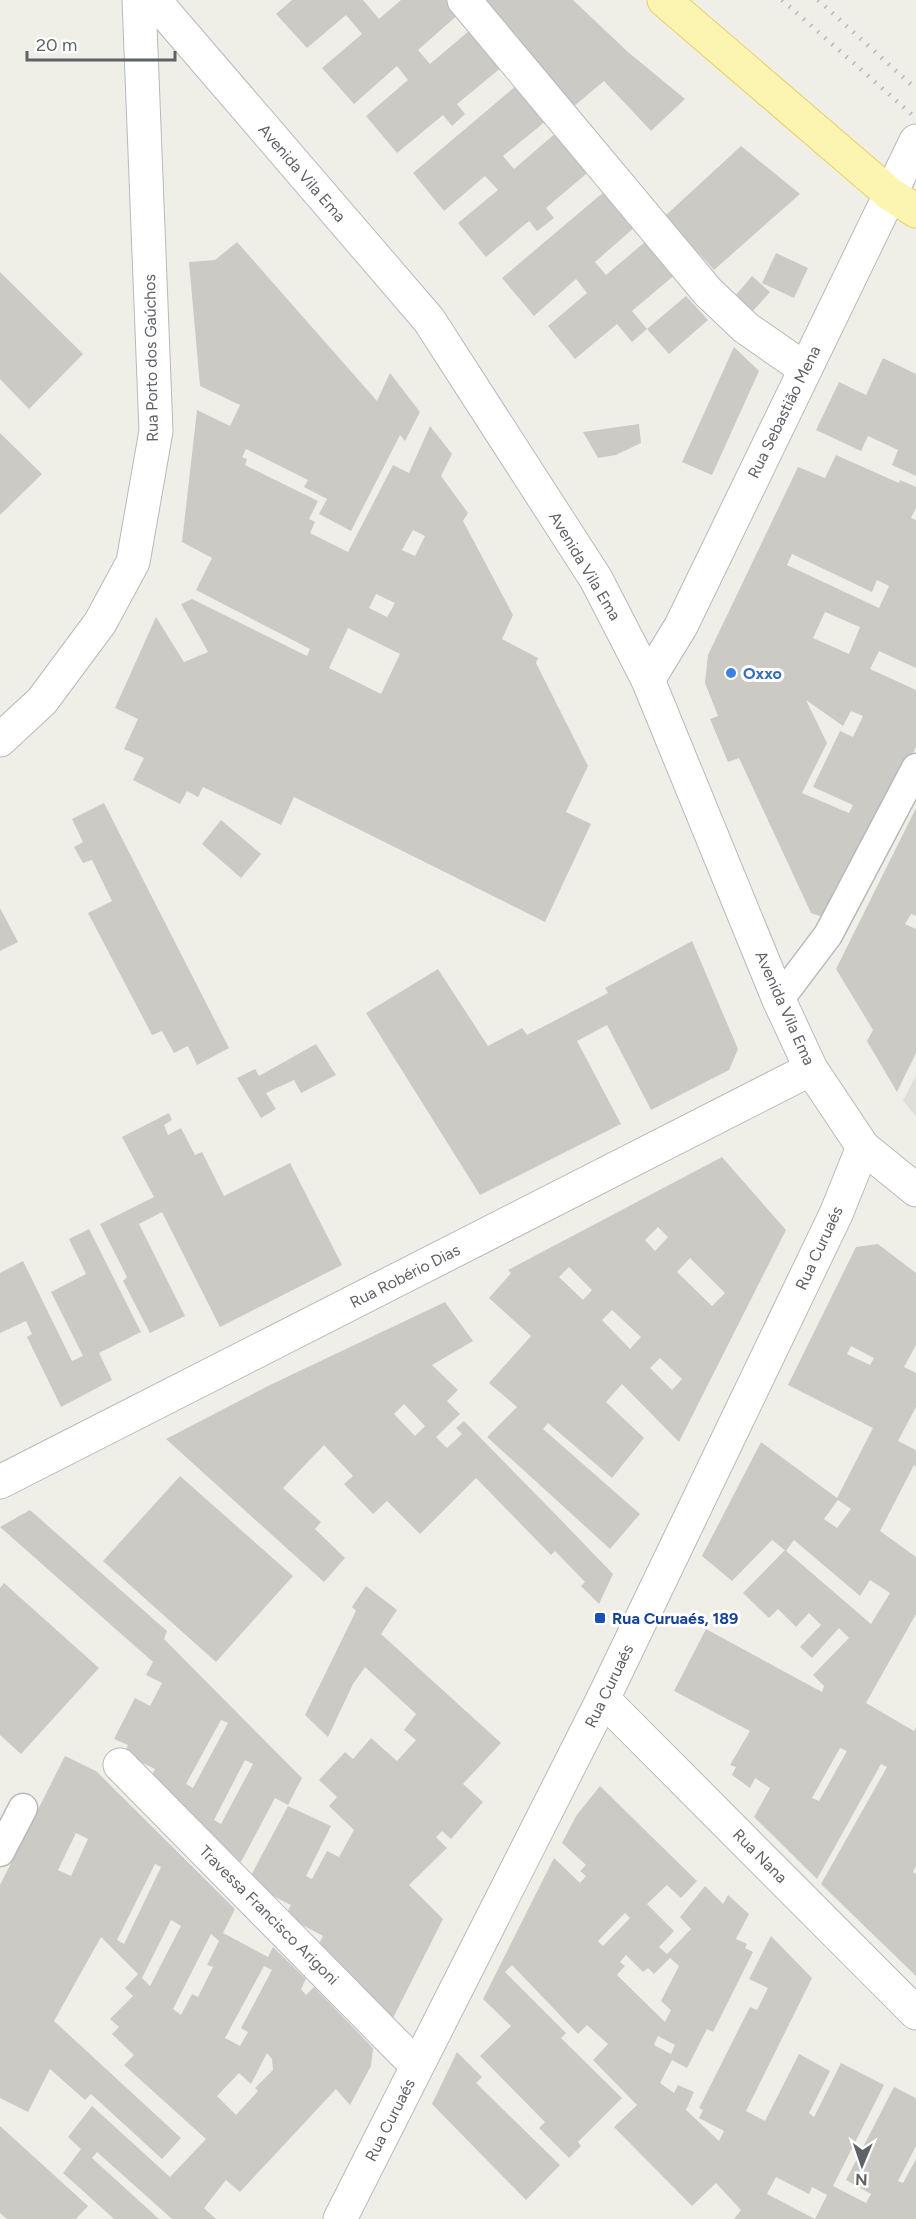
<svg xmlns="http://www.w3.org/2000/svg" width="916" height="2219" font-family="Figtree,sans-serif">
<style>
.industrial{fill:#dfded9}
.building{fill:#cccac4;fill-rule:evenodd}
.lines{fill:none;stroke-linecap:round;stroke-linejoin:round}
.service-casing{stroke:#b7b9bd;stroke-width:31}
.minor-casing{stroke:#b7b9bd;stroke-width:35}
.tertiary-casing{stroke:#b7b9bd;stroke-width:35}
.secondary-casing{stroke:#b6b9be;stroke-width:35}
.primary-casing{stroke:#ebd065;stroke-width:35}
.service{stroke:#fff;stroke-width:28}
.minor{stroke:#fff;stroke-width:33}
.tertiary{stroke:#fff;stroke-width:33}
.secondary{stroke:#fff;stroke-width:33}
.primary{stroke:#fbf5b1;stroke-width:33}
.rail{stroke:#b7b8b8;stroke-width:4.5;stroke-dasharray:1.5 8;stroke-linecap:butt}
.shop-dot{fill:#3f7fe0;stroke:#fff;stroke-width:2}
.transit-dot{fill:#1a4fb4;stroke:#fff;stroke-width:2}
.labels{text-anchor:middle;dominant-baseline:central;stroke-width:6;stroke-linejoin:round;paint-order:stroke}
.street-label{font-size:16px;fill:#5f6267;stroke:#fff}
.shop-label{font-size:16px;font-weight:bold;fill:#366cbe;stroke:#fff;text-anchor:start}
.transit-label{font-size:16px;font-weight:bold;fill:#164399;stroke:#fff;text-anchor:start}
</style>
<rect width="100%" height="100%" fill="#f0efe7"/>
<path class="industrial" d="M916,1075V1116L903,1101Z"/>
<g class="building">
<path d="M292,0H363L379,19L401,0H447L460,13L418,50L430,64L470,30L502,67L457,104L465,114L452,126L443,115L397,153L366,116L408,80L397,66L354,104L322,68L362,34L346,15L307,48L276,14Z"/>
<path d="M481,0H573L628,52L685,99L651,131L604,81L573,107Z"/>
<path d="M517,85L546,121L503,156L514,169L557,132L592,169L546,208L554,218L537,231L529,221L486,257L458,223L498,190L485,176L444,211L413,173Z"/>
<path d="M741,146L800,194L714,270L665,216Z"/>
<path d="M605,191L635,227L595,262L606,275L646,241L677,273L632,311L647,329L632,342L617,324L575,359L548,326L587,293L576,279L534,316L502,278Z"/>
<path d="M237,242L377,401L390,373L420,412L405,441L400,435L351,531L319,514L327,499L304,487L308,480L246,449L242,457L247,459L245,465L318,501L309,519L315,522L310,533L348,552L393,465L409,473L430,426L452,454L441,476L468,513L463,521L513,615L502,639L538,658L536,663L588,766L566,812L591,824L545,922L294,797L281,825L203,787L198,797L187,791L180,804L133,780L144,758L124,749L138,719L115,708L156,617L184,662L208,652L181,604L192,599L307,656L310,649L196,590L212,558L182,542L197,410L230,426L240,405L200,386L189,262L215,260ZM413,530L425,536L415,556L402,550ZM376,594L395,603L387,617L369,608ZM348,628L400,654L381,694L329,668Z"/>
<path d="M776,253L808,268L794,298L762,283Z"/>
<path d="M0,272L83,354L29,409L0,379Z"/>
<path d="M752,276L770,292L753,311L735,296Z"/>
<path d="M686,296L708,320L669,354L647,329Z"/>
<path d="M734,347L759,371L712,475L682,462Z"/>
<path d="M883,358L916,374V476L892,465L898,450L868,436L861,451L816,430L839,382L866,395Z"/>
<path d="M639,424L641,443L616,455L598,458L583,432Z"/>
<path d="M0,433L42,474L0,515Z"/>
<path d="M836,455L899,483L900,480L916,487V508L911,518L916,520V668L879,651L870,669L916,690V747L831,920L811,913L739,758L728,762L710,719L718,716L705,683L708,655L798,467L825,478ZM792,554L872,592L877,580L889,586L879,608L787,565ZM825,612L860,627L849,654L813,638ZM806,700L843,726L851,711L863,716L853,737L840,731L813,787L853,805L849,813L802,793L827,743Z"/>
<path d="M104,803L229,1048L197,1065L188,1046L174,1053L162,1031L152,1035L88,913L112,901L92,860L83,863L74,847L83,842L72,819Z"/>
<path d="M916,808V916L911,914L905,924L916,929V1053L897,1092L867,1041L873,1030L836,969Z"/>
<path d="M221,820L261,854L241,878L202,844Z"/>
<path d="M0,908L18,942L0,951Z"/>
<path d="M692,941L738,1049L729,1070L651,1110L607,1025L577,1041L621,1124L480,1195L366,1013L438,969L488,1046L522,1028L527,1035L608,993L605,988Z"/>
<path d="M316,1044L336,1075L301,1093L294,1080L266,1093L276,1109L261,1118L237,1078L255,1069L259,1076Z"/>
<path d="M169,1113L172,1120L164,1125L168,1135L181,1128L195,1155L202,1152L224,1196L290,1163L342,1265L220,1327L162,1212L139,1224L185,1316L150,1333L123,1281L127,1277L100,1224L154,1197L122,1137Z"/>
<path d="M722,1157L786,1230L679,1442L622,1384L606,1402L644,1438L612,1478L548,1423L543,1429L640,1514L610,1549L487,1437L517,1407L489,1383L531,1336L489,1298L511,1273L508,1270ZM658,1227L668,1237L655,1251L645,1240ZM690,1258L725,1293L712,1306L677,1272ZM569,1267L592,1290L583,1300L559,1277ZM612,1310L641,1337L630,1349L602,1320ZM660,1358L682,1379L672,1390L650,1368Z"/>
<path d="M89,1229L141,1332L99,1353L112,1380L61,1407L27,1337L32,1334L26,1321L0,1333V1273L23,1261L72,1361L83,1356L51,1292L86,1274L69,1239Z"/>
<path d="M878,1244L916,1273V1345L904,1367L916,1373V1407L898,1441L916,1450V1467L914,1465L880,1531L916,1557V1614L866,1703L914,1731L916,1727V1866L913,1872L916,1874V1976L821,1884L887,1767L881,1764L817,1879L754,1817L770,1788L755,1778L750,1788L732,1775L736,1767L730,1765L750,1731L674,1691L706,1629L822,1692L824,1686L813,1675L849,1638L839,1628L812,1658L800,1647L821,1625L809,1613L796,1627L778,1609L769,1618L743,1593L785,1550L871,1624L890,1593L870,1580L860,1596L794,1540L786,1551L772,1540L732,1581L702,1556L761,1442L837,1498L873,1428L788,1385L856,1247ZM851,1346L874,1358L870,1365L847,1354ZM838,1500L851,1509L837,1528L824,1519ZM840,1748L847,1751L819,1801L812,1798Z"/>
<path d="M445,1302L473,1341L432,1365L458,1390L447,1401L460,1414L436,1437L447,1448L462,1434L456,1428L464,1421L559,1518L613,1574L599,1604L581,1586L585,1582L555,1551L551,1555L476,1478L420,1534L387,1501L373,1514L344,1484L353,1476L324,1445L283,1488L321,1522L315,1529L345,1558L324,1582L166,1439L270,1385ZM404,1404L425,1426L415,1436L394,1414Z"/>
<path d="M180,1476L293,1576L216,1662L103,1561Z"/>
<path d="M30,1510L167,1631L164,1639L302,1778L288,1805L275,1798L241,1862L210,1846L146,1786L155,1769L124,1754L128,1745L114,1739L135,1698L150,1706L162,1683L146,1675L153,1662L0,1527ZM221,1720L228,1723L193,1788L186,1784ZM245,1760L253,1764L221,1824L214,1820Z"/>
<path d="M4,1583L99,1668L21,1754L0,1735V1588Z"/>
<path d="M366,1586L397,1610L381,1634L501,1743L463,1784L483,1802L451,1839L442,1831L436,1837L447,1848L409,1885L443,1919L392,2020L314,1953L323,1936L285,1916L291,1905L247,1883L288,1806L331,1826L306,1876L312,1879L327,1851L339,1857L354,1830L329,1806L337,1797L319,1780L345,1752L353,1759L371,1738L397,1761L416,1740L404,1730L416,1714L365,1667L353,1684L328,1737L305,1715L356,1611L352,1607Z"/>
<path d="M65,1756L96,1771L235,1909L223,1933L268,1957L273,1947L306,1979L301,1989L306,1995L314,1987L373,2048L371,2066L350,2105L336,2089L240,2192L226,2180L204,2208L216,2219H172L97,2152L92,2158L159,2219H114L63,2173L81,2149L68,2137L92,2106L170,2177L206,2139L124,2065L134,2055L112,2034L119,2027L110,2019L133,1996L125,1988L138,1974L101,1937L54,2021L181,2138L162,2159L91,2094L85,2100L50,2069L28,2112L0,2098V1885ZM76,1833L88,1839L71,1876L58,1870ZM155,1864L161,1867L124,1944L117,1940ZM171,1920L181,1926L150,1986L142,1978ZM211,1934L219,1941L207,1965L213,1967L198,1997L192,1994L181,2015L173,2009ZM264,1966L272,1970L241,2028L248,2032L240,2046L225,2038ZM267,2053L272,2059L273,2070L255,2088L258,2091L236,2115L217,2096L239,2073L251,2084Z"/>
<path d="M600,1786L697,1881L681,1898L667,1885L647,1904L674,1931L659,1947L667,1954L691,1929L680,1917L705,1886L723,1904L728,1895L749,1914L736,1939L747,1944L745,1948L753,1952L713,2032L707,2029L687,2068L672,2060L660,2083L674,2093L678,2085L694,2092L686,2110L719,2141L724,2131L699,2118L703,2110L699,2108L750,2007L757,2010L768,1988L749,1979L771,1936L812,1978L746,2111L765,2121L799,2054L830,2071L809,2113L814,2117L841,2063L884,2085L833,2186L866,2203L871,2194L846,2180L894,2087L916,2098V2146L898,2181L903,2183L916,2159V2219H734L741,2210L716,2183L692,2206L614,2127L637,2105L593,2060L608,2044L587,2025L578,2034L512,1965L505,1972L566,2033L561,2038L622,2098L578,2142L581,2146L569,2158L539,2128L545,2122L480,2056L511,2026L483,1999L554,1858L580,1883L586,1876L580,1871L586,1865L562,1843L576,1816ZM625,1913L630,1918L603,1946L598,1941ZM626,1955L643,1972L648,1968L654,1974L670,1958L679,1966L661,2001L671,2010L665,2022L617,1975L625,1966L620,1962ZM658,2036L675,2045L671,2054L654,2045ZM776,2177L809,2194L812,2187L827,2195L815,2219L767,2194Z"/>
<path d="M457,2052L482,2077L476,2083L560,2165L526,2200L432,2104Z"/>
<path d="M0,2126L88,2206L76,2219H7L0,2213Z"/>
</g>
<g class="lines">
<g class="service-casing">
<g id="service">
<path d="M779,1000L828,935L916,768"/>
<path d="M0,1852L23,1808"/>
</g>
</g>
<g class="minor-casing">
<g id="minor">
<path d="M464,0L708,292L746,328L805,369"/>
<path d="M648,680L681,626L916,141"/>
<path d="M0,740L42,701L100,623L133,562L156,431L139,0"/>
<path d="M603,1699L916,2013"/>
<path d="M120,1765L417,2066"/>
<path d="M340,2219L603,1699L836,1214L863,1147"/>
</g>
</g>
<g class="tertiary-casing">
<path id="tertiary" d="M0,1482L811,1069"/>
</g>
<g class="secondary-casing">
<path id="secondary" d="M154,0L429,320L596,579L648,680L779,1000L811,1069L863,1147L916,1190"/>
</g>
<g class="primary-casing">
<path id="primary" d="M664,0L890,194L916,211"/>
</g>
<use href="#service" class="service"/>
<use href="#minor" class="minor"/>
<use href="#tertiary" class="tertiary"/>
<use href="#secondary" class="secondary"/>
<use href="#primary" class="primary"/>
<g class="rail">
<path d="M782,0L916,118"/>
<path d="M818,0L916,89"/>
</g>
</g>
<circle class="shop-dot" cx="731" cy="673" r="6"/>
<rect class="transit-dot" x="594" y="1612" width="12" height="12" rx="3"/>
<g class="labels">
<g class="street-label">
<text transform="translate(302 173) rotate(49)">Avenida Vila Ema</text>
<text transform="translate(151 358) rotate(-91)">Rua Porto dos Gaúchos</text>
<text transform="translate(784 412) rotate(-64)">Rua Sebastião Mena</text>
<text transform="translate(585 566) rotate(59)">Avenida Vila Ema</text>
<text transform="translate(785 1008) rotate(66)">Avenida Vila Ema</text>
<text transform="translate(819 1248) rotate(-65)">Rua Curuaés</text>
<text transform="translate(405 1276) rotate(-27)">Rua Robério Dias</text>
<text transform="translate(609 1686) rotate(-64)">Rua Curuaés</text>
<text transform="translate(760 1856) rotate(45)">Rua Nana</text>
<text transform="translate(269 1915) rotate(45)">Travessa Francisco Arigoni</text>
<text transform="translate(390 2120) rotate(-63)">Rua Curuaés</text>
</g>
<g class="shop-label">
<text x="743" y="673">Oxxo</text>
</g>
<g class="transit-label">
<text x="612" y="1618">Rua Curuaés, 189</text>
</g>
</g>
<g transform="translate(862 2165) rotate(182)" stroke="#ffffff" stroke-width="4.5" paint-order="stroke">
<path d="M0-4.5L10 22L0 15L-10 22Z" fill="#5f6267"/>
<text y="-9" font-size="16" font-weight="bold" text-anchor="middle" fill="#5f6267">N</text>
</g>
<path d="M27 51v9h148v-9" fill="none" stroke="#5f6267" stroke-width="3"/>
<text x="36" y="51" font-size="18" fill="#5f6267" stroke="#ffffff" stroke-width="4.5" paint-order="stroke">20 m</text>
</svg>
